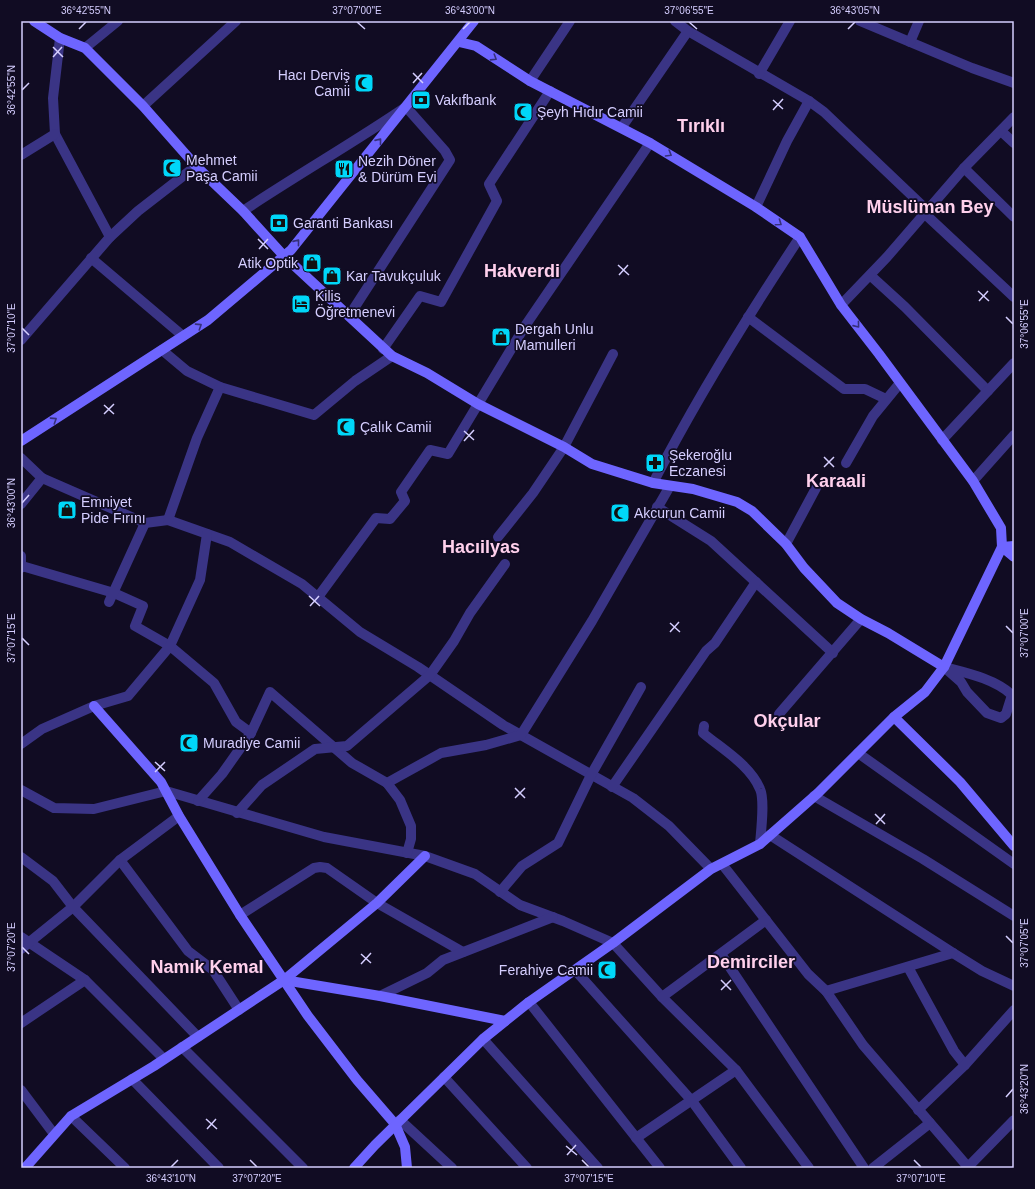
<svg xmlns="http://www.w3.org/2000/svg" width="1035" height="1189" font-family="Arial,sans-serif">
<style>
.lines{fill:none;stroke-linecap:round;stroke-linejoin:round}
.street{stroke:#3a3485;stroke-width:10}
.secondary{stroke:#6e65ff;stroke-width:10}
.oneway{stroke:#36307b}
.ticks{fill:none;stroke:#d5ceff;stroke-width:1.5}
.labels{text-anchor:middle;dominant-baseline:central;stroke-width:3.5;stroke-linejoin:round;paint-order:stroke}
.poi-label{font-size:14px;fill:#d5ceff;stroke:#110c23;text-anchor:start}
.district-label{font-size:18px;font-weight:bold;fill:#ffd0ec;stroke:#110c23}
.neatline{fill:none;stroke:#d5ceff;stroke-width:1.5}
.ticks-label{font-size:10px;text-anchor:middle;fill:#d5ceff}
</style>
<rect width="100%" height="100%" fill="#110c23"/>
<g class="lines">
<g class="street">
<path d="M675,21L688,31L809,101L824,112L927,210"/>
<path d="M860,21L972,68L1014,83"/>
<path d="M60,38L53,98L55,134L110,237"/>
<path d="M910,42L919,21"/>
<path d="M85,48L118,21"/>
<path d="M759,74L790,21"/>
<path d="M530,81L570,21"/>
<path d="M143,106L236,21"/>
<path d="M622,127L688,31"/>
<path d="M1001,131L1014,143"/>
<path d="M21,155L55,134"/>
<path d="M964,168L1014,217"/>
<path d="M756,207L787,141L809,101"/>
<path d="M243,211C297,175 353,143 406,107L445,151L450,160L349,316"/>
<path d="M924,213L1014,297"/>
<path d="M91,258L183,336"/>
<path d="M871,276L905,307L988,391"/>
<path d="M841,305L887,257L964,168L1014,117"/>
<path d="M748,317L844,389H865L886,399"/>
<path d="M21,340L110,237L138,211L196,166"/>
<path d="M383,349L420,296L441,302L497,201L489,184L550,91"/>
<path d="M162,350L187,371L220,387L314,415L355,381L392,356"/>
<path d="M942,440L1014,363"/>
<path d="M21,458L42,478L145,523L168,520L230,542L302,584L360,632L418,667L503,725L633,798L669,826L711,869"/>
<path d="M846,463L873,416L900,383"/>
<path d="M973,481L1014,435"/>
<path d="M653,483C697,398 747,317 800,237"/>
<path d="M21,504L42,478"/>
<path d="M657,507L711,541L833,653"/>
<path d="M168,520L197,438L220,387"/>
<path d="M498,537L533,493L564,447L613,354"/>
<path d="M786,544L816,488"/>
<path d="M21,556V568"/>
<path d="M22,566L114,593L143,606L135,626L170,646L214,683L236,722L251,733"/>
<path d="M318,597L376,518L390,519L405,501L401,492L430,450L448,454L525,326L650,143"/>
<path d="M109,602L145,523"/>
<path d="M944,667C967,673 995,679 1012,695L1006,714L1001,718L987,713L967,692L961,682Z"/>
<path d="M779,714L861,619"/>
<path d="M704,726L703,733C722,749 750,765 760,789C765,800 761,831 760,844"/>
<path d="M21,744L42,729L94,706L128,696L170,646L200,580L207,534"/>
<path d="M858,753L1014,864"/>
<path d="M387,783L441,753L486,745L521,735L592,621L670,486"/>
<path d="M612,787L706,651L715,643L756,582"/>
<path d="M21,790L54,808L94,809L166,791L324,837L425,856L475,874L520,905L563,921L613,943L662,997L736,1070L809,1168"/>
<path d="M814,796L923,859L1014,916"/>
<path d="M198,801L222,774L251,733L270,692L352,763L387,783L400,800L411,826V839L407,853"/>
<path d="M237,813L262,785L315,749L347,746L430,675L454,641L470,613L505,564"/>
<path d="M770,835L953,953L982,971L1014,986"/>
<path d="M21,857L53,881L73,907L198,1037"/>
<path d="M120,860L188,951L213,970L239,1010"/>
<path d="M722,864L808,974L826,991L863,1045L968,1167"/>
<path d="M500,892L522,866L558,843L591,775L641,687"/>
<path d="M240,915L314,868L320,867L327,868L377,903L463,952"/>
<path d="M21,937L85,980L164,1059"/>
<path d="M21,949L73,907L120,860L179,816"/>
<path d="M721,954L864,1168"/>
<path d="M908,967L954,1051L965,1065"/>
<path d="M575,970L692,1101L741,1168"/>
<path d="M826,991L953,953"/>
<path d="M380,996L427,973L443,960L553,917"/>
<path d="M662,997L766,920"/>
<path d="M529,1002L660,1168"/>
<path d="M21,1023L85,980"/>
<path d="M483,1039L598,1168"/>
<path d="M182,1047L303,1168"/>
<path d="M444,1077L527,1168"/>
<path d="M132,1079L219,1168"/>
<path d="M21,1090L54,1134"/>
<path d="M918,1110L965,1065L1014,1010"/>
<path d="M71,1116L125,1168"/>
<path d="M400,1120L452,1168"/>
<path d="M636,1138L736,1070"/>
<path d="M873,1168L930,1123"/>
<path d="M967,1168L1014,1120"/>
</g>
<g class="secondary">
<path d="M34,21L60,38L85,48L143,106L196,166L243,211L284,256L392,356L427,373L478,404L564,447L592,464L653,483L693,489L737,502L752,511L786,544L804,568L837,603L861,619L888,633L944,667"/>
<path d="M459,42L476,46L530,81L650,143L756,207L800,237L841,305L879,354L973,481L1001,528L1002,547L1014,557"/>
<path d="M21,441L208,320L291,250L474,21"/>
<path d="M94,706L161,782L179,816L240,915L308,1016L357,1080L395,1124L405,1147L407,1168"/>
<path d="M894,717L960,782L1014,846"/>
<path d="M284,980L380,996L505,1021"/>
<path d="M25,1168L71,1116L154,1066L284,980L377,903L425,856"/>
<path d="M354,1168L375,1145L483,1039L529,1002L613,943L711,869L760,844L818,793L894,717L925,692L944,667L1002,547L1014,546"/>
</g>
</g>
<defs><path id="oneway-chevron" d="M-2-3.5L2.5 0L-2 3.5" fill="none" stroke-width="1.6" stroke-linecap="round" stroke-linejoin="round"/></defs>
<g class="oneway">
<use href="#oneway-chevron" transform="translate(494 58) rotate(32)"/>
<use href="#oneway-chevron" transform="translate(379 141) rotate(-51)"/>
<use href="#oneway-chevron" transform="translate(669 154) rotate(31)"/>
<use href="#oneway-chevron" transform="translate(779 223) rotate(35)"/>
<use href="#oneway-chevron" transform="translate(297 242) rotate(-51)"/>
<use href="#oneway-chevron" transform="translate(857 325) rotate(51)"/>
<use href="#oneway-chevron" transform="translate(199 326) rotate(-33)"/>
<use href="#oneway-chevron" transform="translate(54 420) rotate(-33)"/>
</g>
<path class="ticks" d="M357,22L365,29M689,22L697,29M79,29L86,22M463,29L470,22M848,29L855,22M53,47L63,57M53,57L62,47M413,73L423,83M413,83L422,73M22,90L29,83M773,100L783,109M773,110L783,99M258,239L268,249M259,249L268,239M618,265L629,275M619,275L628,265M978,291L989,301M979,301L988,291M1006,317L1013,324M22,328L29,335M104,405L114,414M104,414L114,404M464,431L474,440M464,441L474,430M824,457L834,467M824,467L834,457M22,503L29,495M309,596L320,606M310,606L319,596M670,623L680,632M1006,626L1013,633M670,632L679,622M22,638L29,645M155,762L165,771M155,772L165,762M515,788L525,798M515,798L525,788M875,814L885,824M876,824L885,814M1006,936L1013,943M22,947L29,954M361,954L371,963M361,964L371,953M721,980L731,990M721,990L731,980M1006,1097L1013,1089M206,1119L217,1129M207,1129L216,1119M566,1146L577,1155M567,1155L576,1145M250,1160L257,1167M582,1160L589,1167M914,1160L921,1167M171,1167L178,1160"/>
<defs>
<g id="mosque-square" transform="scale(1)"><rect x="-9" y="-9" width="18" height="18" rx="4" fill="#00d7f9" stroke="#110c23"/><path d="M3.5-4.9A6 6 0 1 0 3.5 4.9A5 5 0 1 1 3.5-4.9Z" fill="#111"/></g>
<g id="bank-square" transform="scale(1)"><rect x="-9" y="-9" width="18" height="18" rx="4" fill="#00d7f9" stroke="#110c23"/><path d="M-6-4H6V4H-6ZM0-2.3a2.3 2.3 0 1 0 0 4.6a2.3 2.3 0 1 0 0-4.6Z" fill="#111"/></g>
<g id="restaurant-square" transform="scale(1)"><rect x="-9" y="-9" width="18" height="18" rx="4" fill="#00d7f9" stroke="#110c23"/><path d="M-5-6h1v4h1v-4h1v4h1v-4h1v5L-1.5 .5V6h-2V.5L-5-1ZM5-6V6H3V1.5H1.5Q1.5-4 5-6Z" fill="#111"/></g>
<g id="shop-square" transform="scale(1)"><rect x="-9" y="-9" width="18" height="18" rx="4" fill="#00d7f9" stroke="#110c23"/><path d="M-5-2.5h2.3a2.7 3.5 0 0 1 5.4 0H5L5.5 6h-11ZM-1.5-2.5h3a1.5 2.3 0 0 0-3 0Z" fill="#111"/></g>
<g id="hotel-square" transform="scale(1)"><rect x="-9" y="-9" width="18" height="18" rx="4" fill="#00d7f9" stroke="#110c23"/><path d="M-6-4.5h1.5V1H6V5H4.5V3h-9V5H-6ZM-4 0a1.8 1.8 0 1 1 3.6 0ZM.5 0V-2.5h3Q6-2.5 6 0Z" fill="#111"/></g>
<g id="pharmacy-square" transform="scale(1)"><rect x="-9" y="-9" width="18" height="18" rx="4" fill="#00d7f9" stroke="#110c23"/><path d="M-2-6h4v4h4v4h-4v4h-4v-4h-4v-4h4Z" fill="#111"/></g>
</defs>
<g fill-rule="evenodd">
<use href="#mosque-square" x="364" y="83"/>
<use href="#bank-square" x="421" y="100"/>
<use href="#mosque-square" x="523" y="112"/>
<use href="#mosque-square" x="172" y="168"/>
<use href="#restaurant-square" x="344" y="169"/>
<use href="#bank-square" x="279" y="223"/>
<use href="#shop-square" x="312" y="263"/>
<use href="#shop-square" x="332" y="276"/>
<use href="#hotel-square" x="301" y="304"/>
<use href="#shop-square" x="501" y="337"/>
<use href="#mosque-square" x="346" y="427"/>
<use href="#pharmacy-square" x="655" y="463"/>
<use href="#shop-square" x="67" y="510"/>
<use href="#mosque-square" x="620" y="513"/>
<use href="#mosque-square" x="189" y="743"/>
<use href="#mosque-square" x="607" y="970"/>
</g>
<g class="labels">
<g class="poi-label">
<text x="350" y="75" text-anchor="end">Hacı Derviş<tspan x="350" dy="16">Camii</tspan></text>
<text x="435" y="100">Vakıfbank</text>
<text x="537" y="112">Şeyh Hıdır Camii</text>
<text x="186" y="160">Mehmet<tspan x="186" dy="16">Paşa Camii</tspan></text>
<text x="358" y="161">Nezih Döner<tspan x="358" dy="16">&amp; Dürüm Evi</tspan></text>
<text x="293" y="223">Garanti Bankası</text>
<text x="298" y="263" text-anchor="end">Atik Optik</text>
<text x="346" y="276">Kar Tavukçuluk</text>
<text x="315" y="296">Kilis<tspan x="315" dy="16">Öğretmenevi</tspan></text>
<text x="515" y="329">Dergah Unlu<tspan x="515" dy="16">Mamulleri</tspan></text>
<text x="360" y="427">Çalık Camii</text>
<text x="669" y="455">Şekeroğlu<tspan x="669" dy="16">Eczanesi</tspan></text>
<text x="81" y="502">Emniyet<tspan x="81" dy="16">Pide Fırını</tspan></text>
<text x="634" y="513">Akcurun Camii</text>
<text x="203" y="743">Muradiye Camii</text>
<text x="593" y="970" text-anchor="end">Ferahiye Camii</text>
</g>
<g class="district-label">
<text x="701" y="126">Tırıklı</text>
<text x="930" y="207">Müslüman Bey</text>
<text x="522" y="271">Hakverdi</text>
<text x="836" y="481">Karaali</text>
<text x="481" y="547">Hacıilyas</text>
<text x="787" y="721">Okçular</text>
<text x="751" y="962">Demirciler</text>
<text x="207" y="967">Namık Kemal</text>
</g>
</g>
<rect width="1035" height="1189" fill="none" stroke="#110c23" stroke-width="44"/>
<rect x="22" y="22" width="991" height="1145" class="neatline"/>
<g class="ticks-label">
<text x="86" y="14">36°42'55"N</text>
<text x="357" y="14">37°07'00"E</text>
<text x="470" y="14">36°43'00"N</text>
<text x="689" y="14">37°06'55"E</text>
<text x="855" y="14">36°43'05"N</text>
<text transform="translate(11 90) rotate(-90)" y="4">36°42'55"N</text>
<text transform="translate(1024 324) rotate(-90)" y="4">37°06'55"E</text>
<text transform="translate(11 328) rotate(-90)" y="4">37°07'10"E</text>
<text transform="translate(11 503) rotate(-90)" y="4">36°43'00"N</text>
<text transform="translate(1024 633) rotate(-90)" y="4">37°07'00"E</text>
<text transform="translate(11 638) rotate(-90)" y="4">37°07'15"E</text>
<text transform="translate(1024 943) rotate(-90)" y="4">37°07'05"E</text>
<text transform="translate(11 947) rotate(-90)" y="4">37°07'20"E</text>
<text transform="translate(1024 1089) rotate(-90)" y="4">36°43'20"N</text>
<text x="171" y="1182">36°43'10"N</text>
<text x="257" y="1182">37°07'20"E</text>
<text x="589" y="1182">37°07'15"E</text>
<text x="921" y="1182">37°07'10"E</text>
</g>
</svg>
